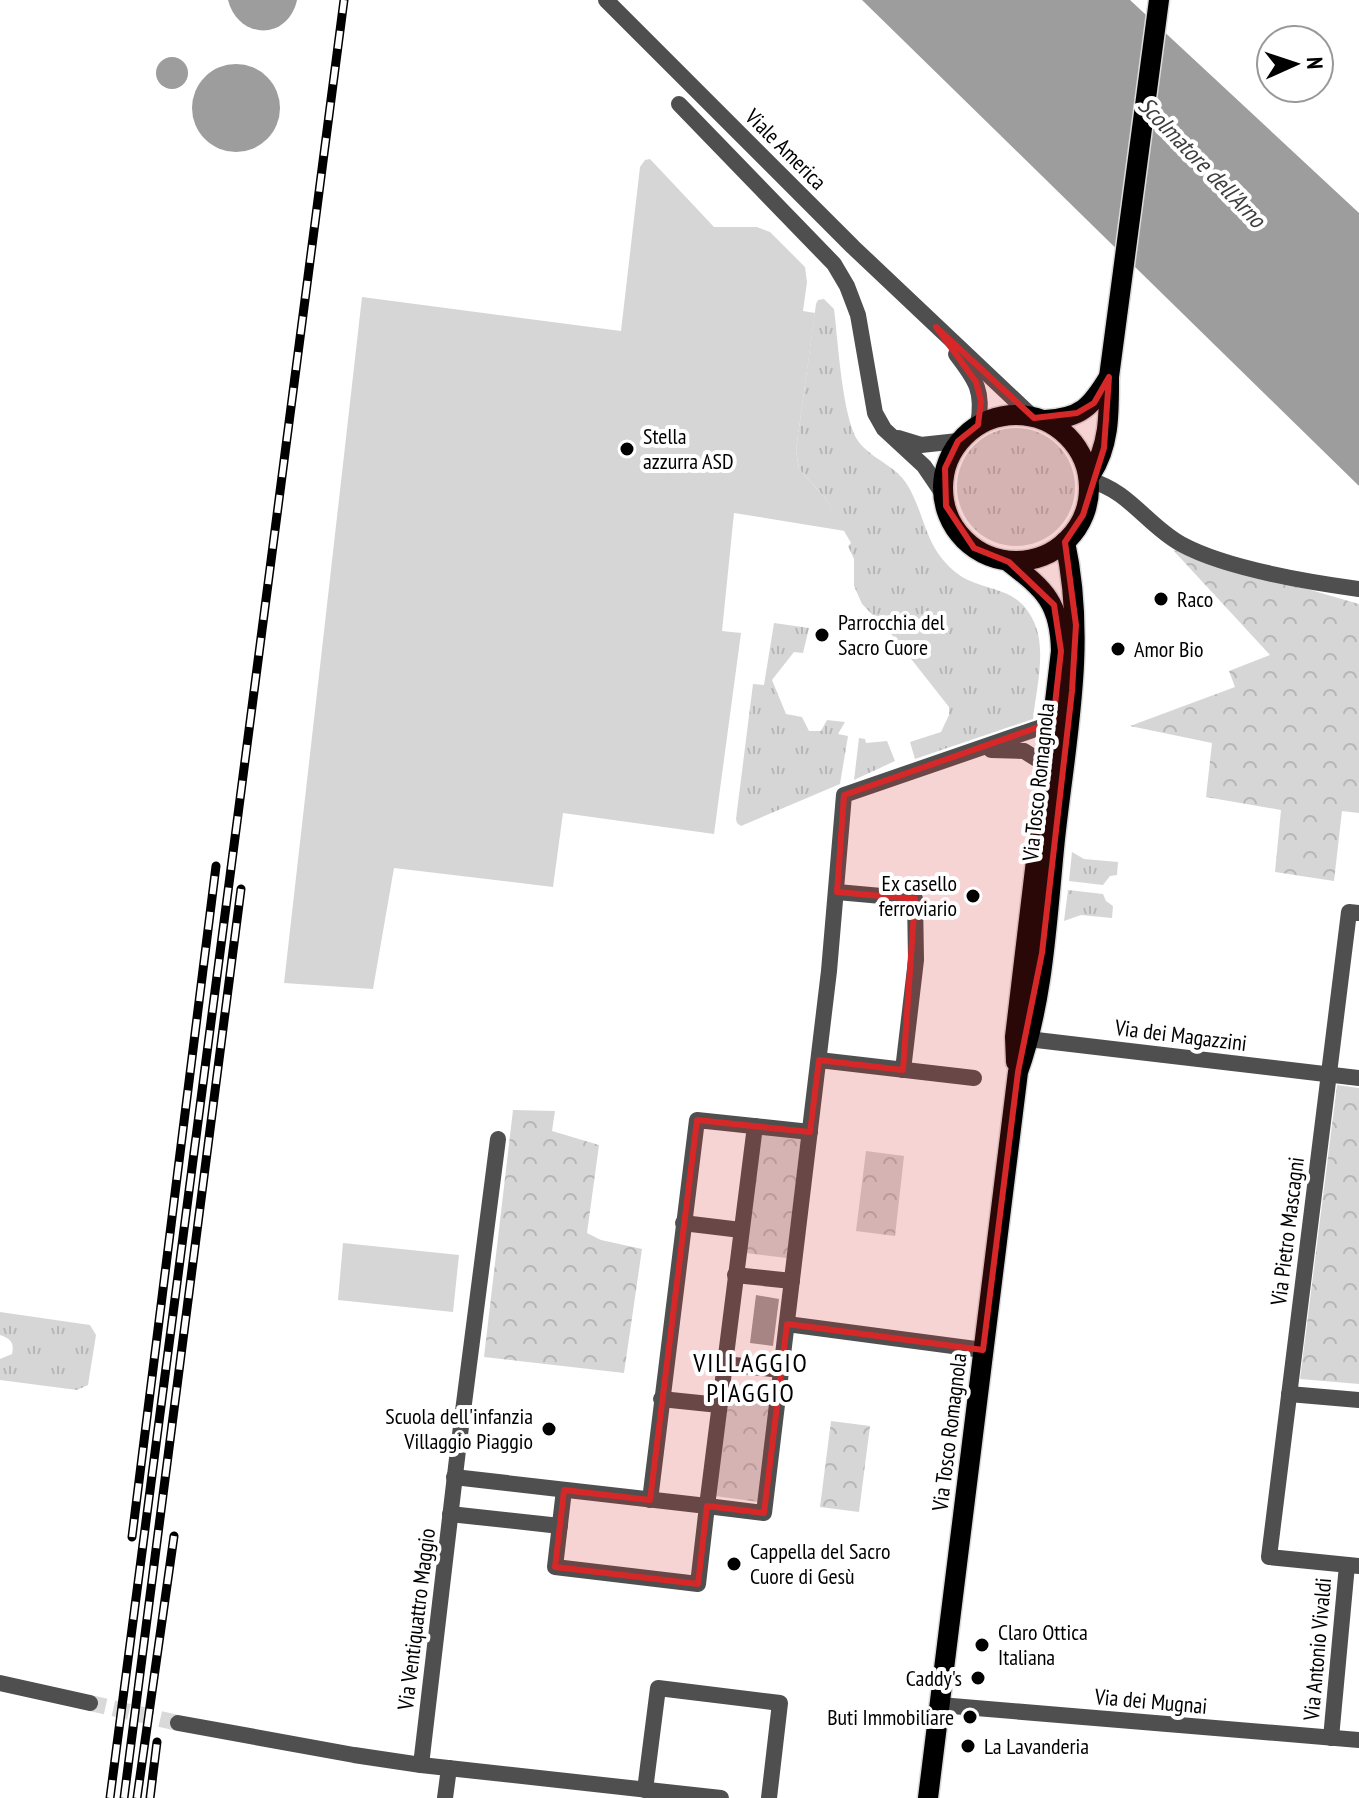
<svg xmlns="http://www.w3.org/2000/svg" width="1359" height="1798" font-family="'PT Sans Narrow',sans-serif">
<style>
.grass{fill:url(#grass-tufts)}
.forest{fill:url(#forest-crowns)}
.garden{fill:#d6d6d6}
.water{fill:#9d9d9d}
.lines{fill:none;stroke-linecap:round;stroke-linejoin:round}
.minor-tunnel{stroke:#d9d9d9;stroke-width:16;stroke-dasharray:16 8;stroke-linecap:butt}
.primary-casing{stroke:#dbdbdb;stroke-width:23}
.minor{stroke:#4f4f4f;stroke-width:16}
.tertiary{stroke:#4f4f4f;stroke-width:16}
.primary{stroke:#000;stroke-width:20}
.rail-casing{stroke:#000;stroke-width:9}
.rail{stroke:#fff;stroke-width:6;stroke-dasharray:18;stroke-linecap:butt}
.marked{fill:#d62828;fill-opacity:0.2;stroke:#d62828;stroke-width:6;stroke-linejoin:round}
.poi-dot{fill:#000;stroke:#fff;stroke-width:3}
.labels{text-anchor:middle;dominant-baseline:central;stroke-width:8;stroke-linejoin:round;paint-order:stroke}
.street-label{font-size:22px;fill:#000;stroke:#fff}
.poi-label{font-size:22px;fill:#000;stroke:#fff;text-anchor:start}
.water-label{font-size:24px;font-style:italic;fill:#3e3e3e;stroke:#fff}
.quarter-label{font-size:26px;letter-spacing:2px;fill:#000;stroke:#fff}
</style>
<defs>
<pattern id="grass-tufts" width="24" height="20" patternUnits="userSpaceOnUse" patternTransform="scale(2)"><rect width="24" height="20" fill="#d6d6d6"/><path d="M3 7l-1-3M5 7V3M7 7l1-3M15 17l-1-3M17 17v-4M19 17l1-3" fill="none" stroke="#b6b6b6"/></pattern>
<pattern id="forest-crowns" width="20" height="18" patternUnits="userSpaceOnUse" patternTransform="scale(2)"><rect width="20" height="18" fill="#d6d6d6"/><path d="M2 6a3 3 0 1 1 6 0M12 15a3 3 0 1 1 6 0" fill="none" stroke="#b6b6b6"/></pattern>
</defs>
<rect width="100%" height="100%" fill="#fff"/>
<g class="grass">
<path d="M824,299L834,309C838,340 842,417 858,441C871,459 897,466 908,486C926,517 924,545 954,571C981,594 1016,582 1034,622C1047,650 1036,690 1033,719L915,759L910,742L941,732L949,715V707L893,636L862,604L854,586V559L848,546L851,543L825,498L799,469L796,450L816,304L818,300Z"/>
<circle cx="1016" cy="487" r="59"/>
<path d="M774,623L809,628L803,653L794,652L772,680L786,714L802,717L809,731H821L827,720L845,722L838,734L848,736L840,784L741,826L737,823L736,819L753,684L764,685Z"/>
<path d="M859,738L865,739L866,743L887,741L895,761L854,780Z"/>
<path d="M1072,852L1084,859L1118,862L1117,875L1110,876L1103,885L1069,881Z"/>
<path d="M1068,890L1103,894L1106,901L1113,906L1112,918L1081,915L1064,921Z"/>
<path d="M0,1312L90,1325L96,1335L88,1385L77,1390L0,1380V1359L12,1354C15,1343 10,1338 0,1335Z"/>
</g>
<g class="forest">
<path d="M1173,550L1359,604V813L1342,811L1334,881L1275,872L1281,810L1206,797L1212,743L1130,726L1235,687L1229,671L1270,655Z"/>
<path d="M1337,1085L1359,1088V1384L1300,1379Z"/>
<path d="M513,1110L555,1111L552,1131L599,1145L587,1233L601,1240L642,1249L624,1373L484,1357Z"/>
<path d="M760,1134L801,1138L787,1258L746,1253Z"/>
<path d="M866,1151L904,1156L895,1236L856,1231Z"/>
<path d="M728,1386L772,1391L759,1502L715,1496Z"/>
<path d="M831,1421L870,1426L859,1512L820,1507Z"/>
</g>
<g class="garden">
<path d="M650,159L714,227H757L770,232L805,267L807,282L803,311L815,313L796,450L799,469L825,498L845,531L734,513L722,631L741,633L714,834L563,813L553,887L394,868L373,989L284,983L362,297L621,331L640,167L645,160Z"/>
<path d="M343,1243L459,1255L453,1312L338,1300Z"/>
</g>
<g class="water">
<path d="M228,0H297C288,41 238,40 228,0Z"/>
<path d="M862,0H1130L1359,213V486Z"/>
<circle cx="172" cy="73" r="16"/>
<circle cx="236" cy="108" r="44"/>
<path d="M756,1295L779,1299L773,1346L750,1343Z"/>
</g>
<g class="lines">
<path class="minor-tunnel" d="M90,1703L178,1723"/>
<g class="primary-casing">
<g id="primary">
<circle cx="1016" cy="488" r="73"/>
<path d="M1045,420C1081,418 1091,407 1109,377"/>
<path d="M1091,474C1110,445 1109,412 1109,377L1159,0"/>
<path d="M1009,562C1045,590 1060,603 1061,651L1015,1037L1016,1062"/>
<path d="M928,1798L1018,1072C1044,999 1047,916 1055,839C1066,738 1087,643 1065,542"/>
</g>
</g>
<g class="minor">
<path d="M679,104L834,264L847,286L858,315L875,413L884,429L924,466L943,494"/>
<path d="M898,438L921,445L958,441"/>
<path d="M1091,481C1128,490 1148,526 1181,544C1225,568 1308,582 1359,589"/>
<path d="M991,750L1024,751L1048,766"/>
<path d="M837,892L915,899L916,960L903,1070"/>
<path d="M1359,913L1349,912L1269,1557L1359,1566"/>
<path d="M1028,1039L1359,1078"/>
<path d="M819,1060L974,1078"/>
<path d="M755,1126L707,1506L764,1513L829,971L844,795L1053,723"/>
<path d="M683,1223L741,1230"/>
<path d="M735,1275L792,1281"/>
<path d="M787,1324L983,1350"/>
<path d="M724,1364L782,1370"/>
<path d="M1289,1394L1359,1400"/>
<path d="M661,1399L719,1405"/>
<path d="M454,1477L707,1506L698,1584L555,1567L564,1490"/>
<path d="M650,1500L697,1120L810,1132"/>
<path d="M450,1514L560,1526"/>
<path d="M0,1683L90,1703"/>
<path d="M940,1705L1359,1740"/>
<path d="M178,1723L354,1755L421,1765L721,1798"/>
<path d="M1331,1738L1347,1565"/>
<path d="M421,1765L458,1450L498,1139"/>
<path d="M645,1790L658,1688L780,1703L769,1798"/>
<path d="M445,1798L449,1768"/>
</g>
<g class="tertiary">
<path d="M606,0L853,247L1034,418"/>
<path d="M956,354C976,380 984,391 978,425"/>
</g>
<use href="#primary" class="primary"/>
<g class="rail-casing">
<g id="rail">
<path d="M132,1537L216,866"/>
<path d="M110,1798L344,0"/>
<path d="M124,1798L241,889"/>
<path d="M137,1798L174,1536"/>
<path d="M150,1798L157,1742"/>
</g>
</g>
<use href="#rail" class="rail"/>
</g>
<path class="marked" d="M936,327L1034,418L1077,413L1094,403L1109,377L1104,448L1083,515L1065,542L1076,625L1072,691L1042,953L1018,1072L983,1350L787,1324L764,1513L707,1506L698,1584L555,1567L564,1490L650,1500L697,1120L810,1132L819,1060L903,1070L915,899L837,892L844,795L1053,722L1061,651L1054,605L1009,562L974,548L946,506L945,468L958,441L978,425L981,401L976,382Z"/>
<g class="poi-dot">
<circle cx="627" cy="449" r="8"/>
<circle cx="1161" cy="599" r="8"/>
<circle cx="822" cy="635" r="8"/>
<circle cx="1118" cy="649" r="8"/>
<circle cx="973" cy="896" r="8"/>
<circle cx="549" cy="1429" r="8"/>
<circle cx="734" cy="1564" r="8"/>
<circle cx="982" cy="1645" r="8"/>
<circle cx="978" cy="1678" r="8"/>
<circle cx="970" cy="1717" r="8"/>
<circle cx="968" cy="1746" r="8"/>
</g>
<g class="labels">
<g class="street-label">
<text transform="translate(786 149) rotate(45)">Viale America</text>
<text transform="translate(1038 782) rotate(-84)">Via Tosco Romagnola</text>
<text transform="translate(1181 1035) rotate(7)">Via dei Magazzini</text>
<text transform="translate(1287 1231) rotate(-83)">Via Pietro Mascagni</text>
<text transform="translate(949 1432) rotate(-83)">Via Tosco Romagnola</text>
<text transform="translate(416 1619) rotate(-83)">Via Ventiquattro Maggio</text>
<text transform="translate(1317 1649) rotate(-85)">Via Antonio Vivaldi</text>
<text transform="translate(1151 1701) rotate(5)">Via dei Mugnai</text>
</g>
<g class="poi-label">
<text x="643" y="436">Stella<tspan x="643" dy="25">azzurra ASD</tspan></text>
<text x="1177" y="599">Raco</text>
<text x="838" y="622">Parrocchia del<tspan x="838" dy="25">Sacro Cuore</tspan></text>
<text x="1134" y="649">Amor Bio</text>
<text x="957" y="883" text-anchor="end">Ex casello<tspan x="957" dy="25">ferroviario</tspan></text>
<text x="533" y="1416" text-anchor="end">Scuola dell'infanzia<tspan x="533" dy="25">Villaggio Piaggio</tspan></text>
<text x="750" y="1551">Cappella del Sacro<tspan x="750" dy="25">Cuore di Gesù</tspan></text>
<text x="998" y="1632">Claro Ottica<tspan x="998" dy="25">Italiana</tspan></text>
<text x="962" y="1678" text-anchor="end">Caddy's</text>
<text x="954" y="1717" text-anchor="end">Buti Immobiliare</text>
<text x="984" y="1746">La Lavanderia</text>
</g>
<g class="water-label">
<text transform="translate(1202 162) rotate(46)">Scolmatore dell'Arno</text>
</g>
<g class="quarter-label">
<text x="751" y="1362">VILLAGGIO<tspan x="751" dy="30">PIAGGIO</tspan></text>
</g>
</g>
<g transform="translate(1295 64) rotate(87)"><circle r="38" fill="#ffffff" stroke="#999999" stroke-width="2"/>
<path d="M0-6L14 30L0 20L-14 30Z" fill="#000000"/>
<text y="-12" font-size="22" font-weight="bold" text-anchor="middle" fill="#000000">N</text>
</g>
</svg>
